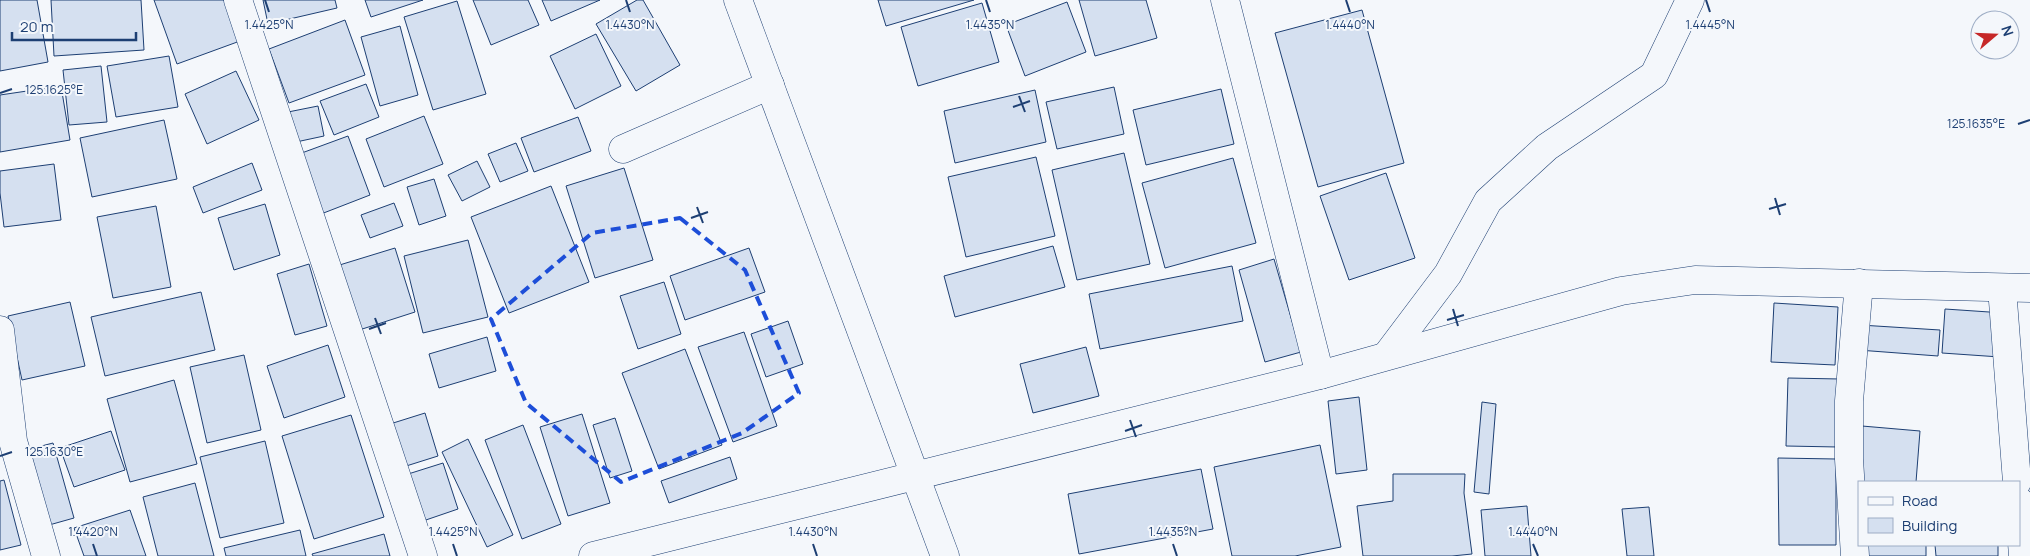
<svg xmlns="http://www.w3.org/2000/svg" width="2030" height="556" font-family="Manrope,sans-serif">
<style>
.building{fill:#d5e0f0;stroke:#1d3f73}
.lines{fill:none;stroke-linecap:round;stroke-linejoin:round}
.minor-casing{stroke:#1d3f73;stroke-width:29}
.highway-casing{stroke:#1d3f73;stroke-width:29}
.minor{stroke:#f4f7fb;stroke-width:28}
.highway{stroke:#f4f7fb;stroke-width:28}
.marked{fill:none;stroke:#1d4ed8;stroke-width:4;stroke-dasharray:10 6;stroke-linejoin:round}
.ticks{fill:none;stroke:#1d3f73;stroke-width:2}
.ticks-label{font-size:12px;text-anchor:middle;fill:#1d3f73;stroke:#f4f7fb;stroke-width:4;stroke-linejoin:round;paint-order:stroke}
</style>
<rect width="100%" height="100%" fill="#f4f7fb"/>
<g class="building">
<path d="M0,0H37L48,62L0,71Z"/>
<path d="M51,0H141L144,50L54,56Z"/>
<path d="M154,0H224L240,41L177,64Z"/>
<path d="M263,0H335L337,8L268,24Z"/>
<path d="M365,0H423L371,17Z"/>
<path d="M473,0H528L539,25L491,45Z"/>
<path d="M542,0H600L551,21Z"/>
<path d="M637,0H643L680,65L636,91L596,24Z"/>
<path d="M878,0H974L886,26Z"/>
<path d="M1079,0H1146L1157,38L1095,56Z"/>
<path d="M457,1L486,94L433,110L404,17Z"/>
<path d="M1067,2L1086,52L1025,76L1006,25Z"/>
<path d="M982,3L999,62L918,86L901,27Z"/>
<path d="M1362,10L1404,163L1318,187L1275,33Z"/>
<path d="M345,20L365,75L289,103L269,49Z"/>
<path d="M400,26L418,95L380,106L361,37Z"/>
<path d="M596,34L621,86L575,109L550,56Z"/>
<path d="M169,56L178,107L116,117L107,66Z"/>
<path d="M101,66L107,122L69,125L63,70Z"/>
<path d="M236,71L259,120L207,144L185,94Z"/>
<path d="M366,84L379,117L334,135L320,101Z"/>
<path d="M61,86L70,140L0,152V95Z"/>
<path d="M1114,87L1124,134L1057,149L1046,102Z"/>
<path d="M1221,89L1234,144L1146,165L1133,110Z"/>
<path d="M1035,90L1046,142L955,163L944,111Z"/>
<path d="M318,106L324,136L296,142L288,112Z"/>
<path d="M424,116L443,164L384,187L366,139Z"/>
<path d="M578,117L591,151L534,172L521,138Z"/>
<path d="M164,120L177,179L92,197L80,138Z"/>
<path d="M348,136L370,195L321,214L299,154Z"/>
<path d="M516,143L528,171L500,182L488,154Z"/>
<path d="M1124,153L1150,264L1077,280L1052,170Z"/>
<path d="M1036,157L1055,236L966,257L948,177Z"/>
<path d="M1233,158L1256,243L1165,268L1142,183Z"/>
<path d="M477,161L490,187L462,201L448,175Z"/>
<path d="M252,163L262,190L203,213L193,187Z"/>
<path d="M54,164L61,220L4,227L0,193V171Z"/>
<path d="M624,168L653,260L595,278L566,186Z"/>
<path d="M1386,173L1415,258L1349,280L1320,196Z"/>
<path d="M434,179L446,216L419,225L407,187Z"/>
<path d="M551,186L589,282L509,313L471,217Z"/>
<path d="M394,203L403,226L370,238L361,215Z"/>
<path d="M265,204L280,255L234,270L218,218Z"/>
<path d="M156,206L171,287L113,298L97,217Z"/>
<path d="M468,240L488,317L423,333L404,256Z"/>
<path d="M1053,246L1065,287L955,317L944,276Z"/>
<path d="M395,248L415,312L353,332L333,267Z"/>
<path d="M749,248L765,292L685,320L670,276Z"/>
<path d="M1274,259L1301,352L1265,362L1239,270Z"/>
<path d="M309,264L327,326L295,335L277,274Z"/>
<path d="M1232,266L1243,321L1100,349L1089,294Z"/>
<path d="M664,282L681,334L638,349L620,296Z"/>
<path d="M201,292L215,350L105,376L91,317Z"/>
<path d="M70,302L85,366L22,380L8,316Z"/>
<path d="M1774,303L1838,307L1835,365L1771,362Z"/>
<path d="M1945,309L2004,313L2000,357L1942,353Z"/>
<path d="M788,321L803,364L766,377L751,334Z"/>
<path d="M1860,325L1940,330L1938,356L1858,350Z"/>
<path d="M744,332L777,426L733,442L698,347Z"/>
<path d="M487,337L496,371L439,388L429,354Z"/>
<path d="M328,345L345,397L284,418L267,366Z"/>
<path d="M1086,347L1099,396L1033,413L1020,364Z"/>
<path d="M685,349L722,445L659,469L622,373Z"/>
<path d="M244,355L261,430L207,443L190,367Z"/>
<path d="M1788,378L1840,379L1838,447L1786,446Z"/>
<path d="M174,380L197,464L130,482L107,399Z"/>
<path d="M1359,397L1367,470L1336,474L1328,401Z"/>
<path d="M1482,402L1496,404L1489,494L1474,492Z"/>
<path d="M425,413L438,456L403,467L390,424Z"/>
<path d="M582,414L610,503L568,516L540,427Z"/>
<path d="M351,415L384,517L314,539L282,436Z"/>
<path d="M615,418L632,471L610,478L593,425Z"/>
<path d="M523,425L561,524L522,539L485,440Z"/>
<path d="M1862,426L1920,431L1916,482H1859Z"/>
<path d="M111,431L125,470L74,487L60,448Z"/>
<path d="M468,439L513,535L487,547L442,452Z"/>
<path d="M265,441L284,523L220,538L200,457Z"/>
<path d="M53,443L74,518L42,527L22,451Z"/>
<path d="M1320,445L1341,547L1295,556H1232L1214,467Z"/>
<path d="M730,457L737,479L669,503L661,481Z"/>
<path d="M1778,458L1836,459V545H1779Z"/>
<path d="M443,463L458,509L420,522L405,475Z"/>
<path d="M1201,469L1213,529L1079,554L1068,494Z"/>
<path d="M1393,474H1465L1464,493L1472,554L1452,556H1363L1357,506L1393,501Z"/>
<path d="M4,480L21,545L0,550V481Z"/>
<path d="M195,483L214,556H158L143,497Z"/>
<path d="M1527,506L1531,556H1485L1481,510Z"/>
<path d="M1649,507L1654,556H1627L1622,509Z"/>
<path d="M130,510L146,556H84L74,528Z"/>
<path d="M300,530L306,556H226L224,548Z"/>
<path d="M384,534L390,556H313L312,554Z"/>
<rect x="1860" y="545" width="66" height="11"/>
<path d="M1935,545H1998V556H1936Z"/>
</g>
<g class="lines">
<g class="minor-casing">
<g id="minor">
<path d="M238,0L423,556"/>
<path d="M1225,0L1320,375"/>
<path d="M623,149L770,85"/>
<path d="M2002,288L2017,482"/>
<path d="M0,330L13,441L46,556"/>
<path d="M1387,355L1448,274L1488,201L1547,147L1654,75L1690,0"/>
<path d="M2019,501L2023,556"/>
<path d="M593,556L1320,375L1621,291L1695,280L2030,288"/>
<path d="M1855,556L1849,459V401L1859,283"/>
</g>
</g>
<g class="highway-casing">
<path id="highway" d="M738,0L945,556"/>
</g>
<use href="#minor" class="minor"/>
<use href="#highway" class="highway"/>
</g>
<path class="marked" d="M680,218L745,270L799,393L742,433L621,482L526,403L491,319L592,233Z"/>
<path class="ticks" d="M265,0L269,12M626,0L630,12M986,0L990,12M1346,0L1350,12M1706,0L1710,12M0,93L12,89M1019,96L1025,112M1013,107L1030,101M2018,124L2030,120M1775,198L1780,215M697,207L703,223M1769,209L1786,204M691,218L708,212M1453,309L1458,326M375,318L381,334M1447,320L1464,315M369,329L386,323M1130,420L1136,437M1125,431L1142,425M0,456L12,452M93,544L97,556M453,544L457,556M813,544L817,556M1173,544L1177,556M1533,544L1538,556"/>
<g class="ticks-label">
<text x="269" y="29">1.4425°N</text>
<text x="630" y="29">1.4430°N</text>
<text x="990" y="29">1.4435°N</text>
<text x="1350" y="29">1.4440°N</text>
<text x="1710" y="29">1.4445°N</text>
<text x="54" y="94">125.1625°E</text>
<text x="1976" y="128">125.1635°E</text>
<text x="54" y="456">125.1630°E</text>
<text x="93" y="536">1.4420°N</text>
<text x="453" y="536">1.4425°N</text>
<text x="813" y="536">1.4430°N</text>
<text x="1173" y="536">1.4435°N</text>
<text x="1533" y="536">1.4440°N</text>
</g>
<rect x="1858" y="481" width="162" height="65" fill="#f4f7fb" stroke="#9eadc5"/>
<rect x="1868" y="497" width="25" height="8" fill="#f4f7fb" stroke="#9eadc5"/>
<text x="1902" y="506" font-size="15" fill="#1d3f73">Road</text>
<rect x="1868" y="518" width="25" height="15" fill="#d5e0f0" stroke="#9eadc5"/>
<text x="1902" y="531" font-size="15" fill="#1d3f73">Building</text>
<g transform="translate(1995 35) rotate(71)"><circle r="24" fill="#f4f7fb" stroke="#9eadc5"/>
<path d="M0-4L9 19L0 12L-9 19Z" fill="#c62828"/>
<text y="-8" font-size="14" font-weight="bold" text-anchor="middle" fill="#1d3f73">N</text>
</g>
<path d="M12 32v8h124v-8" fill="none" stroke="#1d3f73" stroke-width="2.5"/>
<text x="20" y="32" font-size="15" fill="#1d3f73" stroke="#f4f7fb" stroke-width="4" paint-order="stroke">20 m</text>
</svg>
